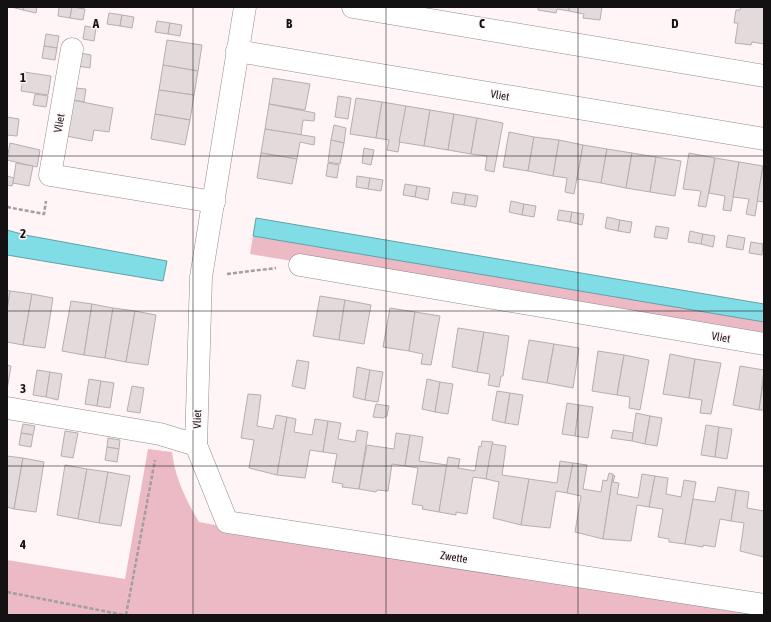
<svg xmlns="http://www.w3.org/2000/svg" width="771" height="622" font-family="'Asap Condensed',sans-serif">
<style>
.green{fill:#ebbac5}
.water{fill:#80dde5;stroke:#60a0a6}
.building{fill:#e3dadc;stroke:#b7aeb0}
.lines{fill:none;stroke-linecap:round;stroke-linejoin:round}
.minor-casing{stroke:#928a8c;stroke-width:23}
.path{stroke:#a59ea0;stroke-width:2.5;stroke-dasharray:4 2;stroke-linecap:butt}
.minor{stroke:#fff;stroke-width:22}
.grid{fill:none;stroke:#141112;stroke-width:1;stroke-opacity:0.55}
.labels{text-anchor:middle;dominant-baseline:central;stroke-width:3;stroke-linejoin:round;paint-order:stroke}
.street-label{font-size:11px;fill:#141112;stroke:#fff5f7}
.grid-label{font-size:13px;text-anchor:middle;font-weight:bold;fill:#141112;stroke:#fff5f7;stroke-width:3;stroke-linejoin:round;paint-order:stroke}
</style>
<rect width="100%" height="100%" fill="#fff5f7"/>
<g class="green">
<path d="M253,236L764,322V338L250,254Z"/>
<path d="M148,449L172,452C175,478 186,500 199,522L315,544L764,615H7V560L125,579Z"/>
</g>
<g class="water">
<path d="M256,218L764,304V322L253,236Z"/>
<path d="M7,230L25,235L167,261L163,281L7,255Z"/>
</g>
<g class="building">
<path d="M11,7H24L23,10Z"/>
<path d="M24,7H37L36,13L23,10Z"/>
<path d="M59,7H72L70,18L58,16Z"/>
<path d="M72,7L85,9L83,20L70,18Z"/>
<path d="M538,7H569V11L557,9L556,13L538,10Z"/>
<path d="M569,7H602L600,20L583,18L584,14L569,11Z"/>
<path d="M741,7H764V44L752,42L751,45L735,43L738,23H734L736,10H740Z"/>
<path d="M109,13L122,15L120,26L107,24Z"/>
<path d="M122,15L134,17L132,28L120,26Z"/>
<path d="M157,21L170,23L168,34L155,32Z"/>
<path d="M170,23L182,25L180,36L168,34Z"/>
<path d="M85,26L96,28L94,41L83,39Z"/>
<path d="M46,34L59,36L57,48L44,46Z"/>
<path d="M167,40L202,45L198,71L163,65Z"/>
<path d="M44,46L57,48L55,60L42,58Z"/>
<path d="M80,53L91,55L90,68L78,66Z"/>
<path d="M163,65L198,71L194,95L159,90Z"/>
<path d="M24,72L51,76L48,95L21,91Z"/>
<path d="M273,78L310,84L305,110L269,104Z"/>
<path d="M75,88L86,89L84,102L73,100Z"/>
<path d="M159,90L194,95L190,120L155,114Z"/>
<path d="M35,94L48,96L46,107L33,105Z"/>
<path d="M338,96L351,98L348,119L335,117Z"/>
<path d="M356,98L382,102L376,138L350,134Z"/>
<path d="M72,100L113,108L109,132L94,130L92,141L66,136Z"/>
<path d="M382,102L406,106L398,152L387,150L389,140L376,138Z"/>
<path d="M269,104L315,113L314,121L303,120L301,135L265,129Z"/>
<path d="M406,106L430,110L424,146L399,142Z"/>
<path d="M430,110L454,114L448,150L424,146Z"/>
<path d="M155,114L190,120L185,145L151,139Z"/>
<path d="M454,114L477,118L471,154L448,150Z"/>
<path d="M7,117L19,119L17,136L7,135Z"/>
<path d="M477,118L503,123L494,172L485,170L487,156L471,154Z"/>
<path d="M334,125L346,128L344,143L331,140Z"/>
<path d="M265,129L315,137L314,145L300,142L297,159L261,153Z"/>
<path d="M509,132L534,137L528,171L503,167Z"/>
<path d="M534,137L559,140L553,176L528,171Z"/>
<path d="M331,140L344,143L340,164L328,162Z"/>
<path d="M559,140L583,145L574,194L565,192L567,178L553,176Z"/>
<path d="M10,143L40,150L37,167L7,160Z"/>
<path d="M583,145L607,149L601,183L577,179Z"/>
<path d="M364,148L374,150L371,165L362,163Z"/>
<path d="M607,149L632,153L626,188L601,183Z"/>
<path d="M261,153L297,159L292,184L257,178Z"/>
<path d="M632,153L656,157L650,192L626,188Z"/>
<path d="M689,153L715,158L706,207L698,206L701,191L683,189Z"/>
<path d="M656,157L681,161L675,196L650,192Z"/>
<path d="M715,158L739,162L731,211L723,210L725,196L709,193Z"/>
<path d="M739,162L763,166L755,216L746,214L749,199L733,197Z"/>
<path d="M16,163L33,166L29,186L13,183Z"/>
<path d="M328,163L339,165L337,178L326,176Z"/>
<path d="M763,166H764V202L757,201Z"/>
<path d="M7,176L14,178L12,186L7,185Z"/>
<path d="M357,176L370,178L368,189L356,187Z"/>
<path d="M370,178L383,180L381,191L368,189Z"/>
<path d="M405,184L417,186L415,197L403,195Z"/>
<path d="M417,186L430,188L428,200L415,197Z"/>
<path d="M453,192L466,194L464,205L451,203Z"/>
<path d="M466,194L478,196L476,207L464,205Z"/>
<path d="M511,201L524,204L522,215L509,212Z"/>
<path d="M524,204L536,206L534,217L522,215Z"/>
<path d="M559,210L572,212L570,222L557,220Z"/>
<path d="M572,212L584,214L582,225L570,222Z"/>
<path d="M607,217L620,220L618,231L605,228Z"/>
<path d="M620,220L632,222L630,233L618,231Z"/>
<path d="M656,226L669,228L667,239L654,237Z"/>
<path d="M690,231L703,234L701,244L688,242Z"/>
<path d="M703,234L715,236L713,247L701,244Z"/>
<path d="M728,235L745,238L743,250L726,247Z"/>
<path d="M751,242L763,244L762,255L749,253Z"/>
<path d="M7,290L10,291L7,311Z"/>
<path d="M10,291L32,294L23,345L7,342V311Z"/>
<path d="M32,294L53,298L45,348L23,345Z"/>
<path d="M320,296L345,300L339,340L313,336Z"/>
<path d="M345,300L371,305L364,344L339,340Z"/>
<path d="M71,301L92,304L84,355L62,351Z"/>
<path d="M92,304L113,308L105,358L84,355Z"/>
<path d="M113,308L135,311L126,362L105,358Z"/>
<path d="M390,308L415,312L409,351L383,347Z"/>
<path d="M135,311L156,315L148,365L126,362Z"/>
<path d="M415,312L440,316L431,365L421,364L423,354L409,351Z"/>
<path d="M458,328L484,332L477,372L452,367Z"/>
<path d="M484,332L509,336L503,376H501L499,387L488,385L490,374L477,372Z"/>
<path d="M529,340L554,344L547,383L522,379Z"/>
<path d="M554,344L579,348L573,388L547,383Z"/>
<path d="M598,351L624,355L617,395L592,391Z"/>
<path d="M670,354L695,359L689,398L663,394Z"/>
<path d="M624,355L649,360L640,410L629,408L630,397L617,395Z"/>
<path d="M695,359L721,363L711,414L700,413L702,400L689,398Z"/>
<path d="M297,360L309,362L305,389L292,386Z"/>
<path d="M7,365L11,366L7,390Z"/>
<path d="M740,366L764,370L759,410L733,405Z"/>
<path d="M357,367L370,370L365,400L353,397Z"/>
<path d="M37,370L50,372L46,397L33,395Z"/>
<path d="M370,370L383,372L378,402L365,400Z"/>
<path d="M50,372L62,374L58,400L46,397Z"/>
<path d="M764,377V410H759Z"/>
<path d="M89,379L101,381L97,406L85,404Z"/>
<path d="M427,379L440,382L435,412L422,409Z"/>
<path d="M101,381L114,383L110,408L97,406Z"/>
<path d="M440,382L453,384L448,414L435,412Z"/>
<path d="M132,386L144,388L140,413L127,411Z"/>
<path d="M497,391L510,393L505,423L492,420Z"/>
<path d="M510,393L523,395L518,425L505,423Z"/>
<path d="M248,394L261,395L257,426L273,429L276,415L287,417L277,475L249,468L254,440L241,438Z"/>
<path d="M567,403L579,405L575,436L562,434Z"/>
<path d="M376,404L389,406L387,416L383,418L373,417Z"/>
<path d="M579,405L593,407L588,438L575,436Z"/>
<path d="M636,413L650,416L645,444L632,441Z"/>
<path d="M650,416L662,418L657,446L645,444Z"/>
<path d="M287,417L296,419L294,432L312,435L315,419L328,421L323,452L310,450L305,478L277,475Z"/>
<path d="M328,421L341,423L338,439L355,442L357,430L368,432L359,489L342,487L343,484L332,482L337,454L323,452Z"/>
<path d="M23,424L35,426L33,435L21,433Z"/>
<path d="M706,425L719,427L715,457L701,455Z"/>
<path d="M719,427L732,429L727,459L715,457Z"/>
<path d="M613,430L633,433L632,441L611,438Z"/>
<path d="M65,431L78,433L73,458L61,456Z"/>
<path d="M21,433L33,435L31,447L19,445Z"/>
<path d="M396,433L410,435L405,466L392,464L388,491L377,490L376,492L359,489L367,445L394,449Z"/>
<path d="M410,435L423,437L419,461L447,465L439,512L422,509L423,506L412,504L418,468L405,466Z"/>
<path d="M108,438L120,440L119,449L107,447Z"/>
<path d="M482,441L493,442L486,479L473,477L467,514L456,512V515L439,512L448,457L460,459L458,468L475,471L479,446L481,447Z"/>
<path d="M492,444L506,446L502,475L529,479L521,525L493,518L499,482L486,479Z"/>
<path d="M107,447L119,449L117,462L105,460Z"/>
<path d="M7,456L23,458L14,509L7,507Z"/>
<path d="M23,458L44,462L36,512L14,509Z"/>
<path d="M560,461L573,463L567,493L556,491L550,528L521,525L529,479L557,483Z"/>
<path d="M573,463L587,465L583,489L601,492L603,480L607,481L609,473L613,474L603,539L575,532L581,496L567,493Z"/>
<path d="M65,465L87,469L78,519L57,515Z"/>
<path d="M87,469L108,472L99,523L78,519Z"/>
<path d="M108,472L130,476L121,526L99,523Z"/>
<path d="M642,474L655,476L649,507L637,505L631,541L603,539L613,475L615,476L613,482L619,483L617,494L638,498Z"/>
<path d="M655,476L668,478L666,494L681,497L684,480L696,482L685,544L669,542V539L658,537L663,509L649,507Z"/>
<path d="M718,487L736,490L731,521L720,519L715,547L703,545V547L685,544L693,499L715,502Z"/>
<path d="M736,490L749,492L747,508L764,511V557L740,551L744,523L731,521Z"/>
</g>
<g class="lines">
<g class="minor-casing">
<g id="minor">
<path d="M353,7L764,76"/>
<path d="M72,49L50,175L214,202"/>
<path d="M237,51L764,139"/>
<path d="M300,265L764,344"/>
<path d="M7,408L160,434L196,445L201,277L245,7"/>
<path d="M196,445L227,522L764,605"/>
</g>
</g>
<g class="path">
<path d="M7,207L44,214L46,201"/>
<path d="M227,274L276,268"/>
<path d="M7,592L124,615"/>
<path d="M126,615L155,460"/>
</g>
<use href="#minor" class="minor"/>
</g>
<path class="grid" d="M193,7V615M386,7V615M578,7V615M7,156H764M7,311H764M7,466H764"/>
<g class="labels">
<g class="street-label">
<text transform="translate(500 95) rotate(10)">Vliet</text>
<text transform="translate(59 123) rotate(-80)">Vliet</text>
<text transform="translate(721 337) rotate(10)">Vliet</text>
<text transform="translate(197 419) rotate(-88)">Vliet</text>
<text transform="translate(454 557) rotate(9)">Zwette</text>
</g>
</g>
<g class="grid-label">
<text x="96" y="28">A</text>
<text x="289" y="28">B</text>
<text x="482" y="28">C</text>
<text x="675" y="28">D</text>
<text x="23" y="82">1</text>
<text x="23" y="238">2</text>
<text x="23" y="393">3</text>
<text x="23" y="549">4</text>
</g>
<rect width="771" height="622" fill="none" stroke="#141112" stroke-width="16"/>
</svg>
